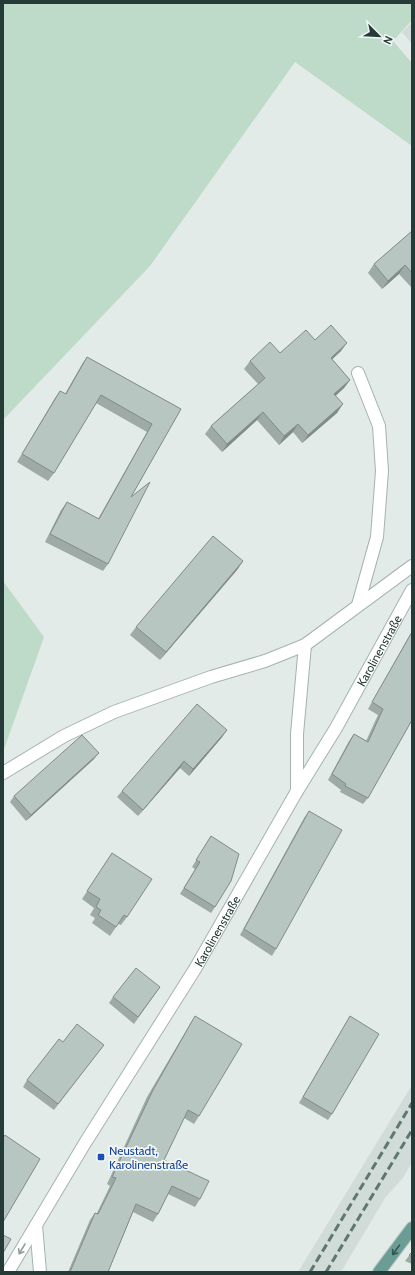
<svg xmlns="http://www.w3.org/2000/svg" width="415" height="1275" font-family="Cabin,sans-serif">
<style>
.built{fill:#d1dbd7}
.green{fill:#bddbc8}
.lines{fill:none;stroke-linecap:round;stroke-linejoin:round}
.minor-casing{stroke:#a5b3af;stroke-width:14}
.major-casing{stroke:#c2c8c7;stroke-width:14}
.minor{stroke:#fff;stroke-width:12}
.major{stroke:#6a9d95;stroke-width:12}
.rail{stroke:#5e7772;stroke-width:3;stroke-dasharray:8 4;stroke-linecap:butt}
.wall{fill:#9eaaa6}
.shaded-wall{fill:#818b87}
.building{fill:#b8c6c1;stroke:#818b87}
.oneway{stroke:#929d9b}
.oneway2{stroke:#36544e}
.transit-dot{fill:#1a4fb4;stroke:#f3f8f6;stroke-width:1.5}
.labels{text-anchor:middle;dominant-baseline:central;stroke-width:3.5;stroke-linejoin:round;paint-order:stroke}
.street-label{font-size:12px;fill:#243b37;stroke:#f3f8f6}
.transit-label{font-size:12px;fill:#164399;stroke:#f3f8f6;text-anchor:start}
</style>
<rect width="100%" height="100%" fill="#e2ebe8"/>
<g class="built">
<path d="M412,22V44L402,32Z"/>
<path d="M412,1085V1162L403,1178L385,1198L341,1272H298Z"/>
</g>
<g class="green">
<path d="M3,3H412V20L393,41L412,63V146L295,62L150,266L3,420Z"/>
<path d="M3,581L44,637L3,752Z"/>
</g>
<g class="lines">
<g class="minor-casing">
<g id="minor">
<path d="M358,605L377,537L382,471L379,426L358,373"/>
<path d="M3,773L64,736L114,712L211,677L265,661L305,645L412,566"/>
<path d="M297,791V734L305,645"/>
<path d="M36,1225L40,1272"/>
<path id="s1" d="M8,1272L85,1143L195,969L297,791L336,728L412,590"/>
</g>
</g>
<g class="major-casing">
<path id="major" d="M379,1272L412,1228"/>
</g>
<use href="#minor" class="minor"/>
<use href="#major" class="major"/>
<g class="rail">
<path d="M310,1272L412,1103"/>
<path d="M326,1272L412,1130"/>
</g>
</g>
<g class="wall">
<path d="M412,231V285L411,287L399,274L382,289L368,273L374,264Z"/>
<path d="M315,340L341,351L332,359L350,380L344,388L335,396L337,413L302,443L293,432L279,445L257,420L222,452L205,434L211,426L258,384L244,369L250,361L280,353Z"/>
<path d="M87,357L181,409L131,497L108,564L103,571L45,542L61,510L67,502L98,519L147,432L96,403L54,473L48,481L17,462L55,398L60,391L65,394L82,364Z"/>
<path d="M243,561L237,570L160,660L130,635L136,627Z"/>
<path d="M412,631V720L368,798L363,804L340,792L341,790L328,780L349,741L354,734L366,741L378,715L368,709Z"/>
<path d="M223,736L189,776L180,768L138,816L117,797L122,791Z"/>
<path d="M94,759L26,821L10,802L14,796Z"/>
<path d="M309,811L276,949L272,956L240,935L304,818Z"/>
<path d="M211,836L215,907L211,913L180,894L195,869L192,867Z"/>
<path d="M112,853L127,917L121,925L118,924L110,936L92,923L95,918L90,915L94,908L82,899Z"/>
<path d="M160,987L134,1024L109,1003L113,997Z"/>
<path d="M195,1016L199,1116L194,1124L184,1118L164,1160L200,1199L195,1207L168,1194L158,1214L153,1222L133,1212L108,1272H68L90,1220L95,1213H97L110,1186L107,1184L147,1097L190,1024Z"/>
<path d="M350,1016L332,1114L328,1120L299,1103L346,1023Z"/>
<path d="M99,1051L54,1110L23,1087L27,1080Z"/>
<path d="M412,1252V1264L405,1261Z"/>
</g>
<g class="shaded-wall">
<path d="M405,265L399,274L382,289L388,281Z"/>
<path d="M347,343L341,351L325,366L331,358Z"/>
<path d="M350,380L344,388L328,403L334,394Z"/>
<path d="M343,404L337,413L302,443L308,435Z"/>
<path d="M263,412L257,420L222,452L227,444Z"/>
<path d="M298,424L293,432L279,445L284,436Z"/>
<path d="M243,561L237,570L160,660L166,652Z"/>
<path d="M227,730L223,736L189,776L193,769Z"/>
<path d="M99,753L94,759L26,821L31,815Z"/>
<path d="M184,761L180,768L138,816L143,810Z"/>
</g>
<g class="building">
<path d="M412,231V273L405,265L388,281L374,264Z"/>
<path d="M331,325L347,343L331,358L350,380L334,394L343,404L308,435L298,424L284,436L263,412L227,444L211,426L265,378L250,361L270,342L280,353L306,330L315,340Z"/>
<path d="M87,357L181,409L131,497L150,482L108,564L50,534L67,502L99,519L152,424L101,395L54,473L22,454L60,391L66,394Z"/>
<path d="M213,536L243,561L166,652L136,627Z"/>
<path d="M412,632V720L368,798L345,786L346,784L332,774L354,734L368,742L383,709L372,702Z"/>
<path d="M197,704L227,730L193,769L184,761L143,810L122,791Z"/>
<path d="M82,735L99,753L31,815L14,796Z"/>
<path d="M309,811L342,830L276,949L244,929Z"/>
<path d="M211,836L239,854L231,881L215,907L184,888L200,862L196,860Z"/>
<path d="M112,853L152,879L127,917L124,915L116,927L98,915L101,910L96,907L100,899L87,891Z"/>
<path d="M136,968L160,987L138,1017L113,997Z"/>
<path d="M195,1016L242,1044L199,1116L188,1110L164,1160L209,1181L200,1199L172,1186L158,1214L136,1204L108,1272H70L95,1213L98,1214L116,1178L112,1177L153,1090Z"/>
<path d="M350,1016L379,1034L332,1114L303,1097Z"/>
<path d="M77,1024L104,1045L58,1104L27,1080L59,1039L63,1042Z"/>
<path d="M5,1135L40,1159L3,1222V1138Z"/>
<path d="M3,1235L11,1239L3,1253Z"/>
<path d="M412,1252V1257L409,1255Z"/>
</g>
<defs><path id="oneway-shaft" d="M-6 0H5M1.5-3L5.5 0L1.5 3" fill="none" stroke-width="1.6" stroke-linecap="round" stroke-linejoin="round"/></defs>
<use class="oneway" href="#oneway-shaft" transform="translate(22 1249) rotate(121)"/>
<use class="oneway2" href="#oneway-shaft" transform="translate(396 1250) rotate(126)"/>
<rect class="transit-dot" x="97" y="1153" width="8" height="8" rx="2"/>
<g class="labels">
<g class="street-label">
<text stroke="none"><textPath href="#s1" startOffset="724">Karolinenstraße</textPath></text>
<text stroke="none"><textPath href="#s1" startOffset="400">Karolinenstraße</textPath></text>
</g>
<g class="transit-label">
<text x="109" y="1150">Neustadt,<tspan x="109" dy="14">Karolinenstraße</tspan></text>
</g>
</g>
<rect width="415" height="1275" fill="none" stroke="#243b37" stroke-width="8"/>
<g transform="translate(379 36) rotate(114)" stroke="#f3f8f6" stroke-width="3" paint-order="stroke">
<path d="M0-3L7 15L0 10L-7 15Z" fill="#243b37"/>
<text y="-6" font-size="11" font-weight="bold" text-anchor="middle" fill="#243b37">N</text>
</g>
</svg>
